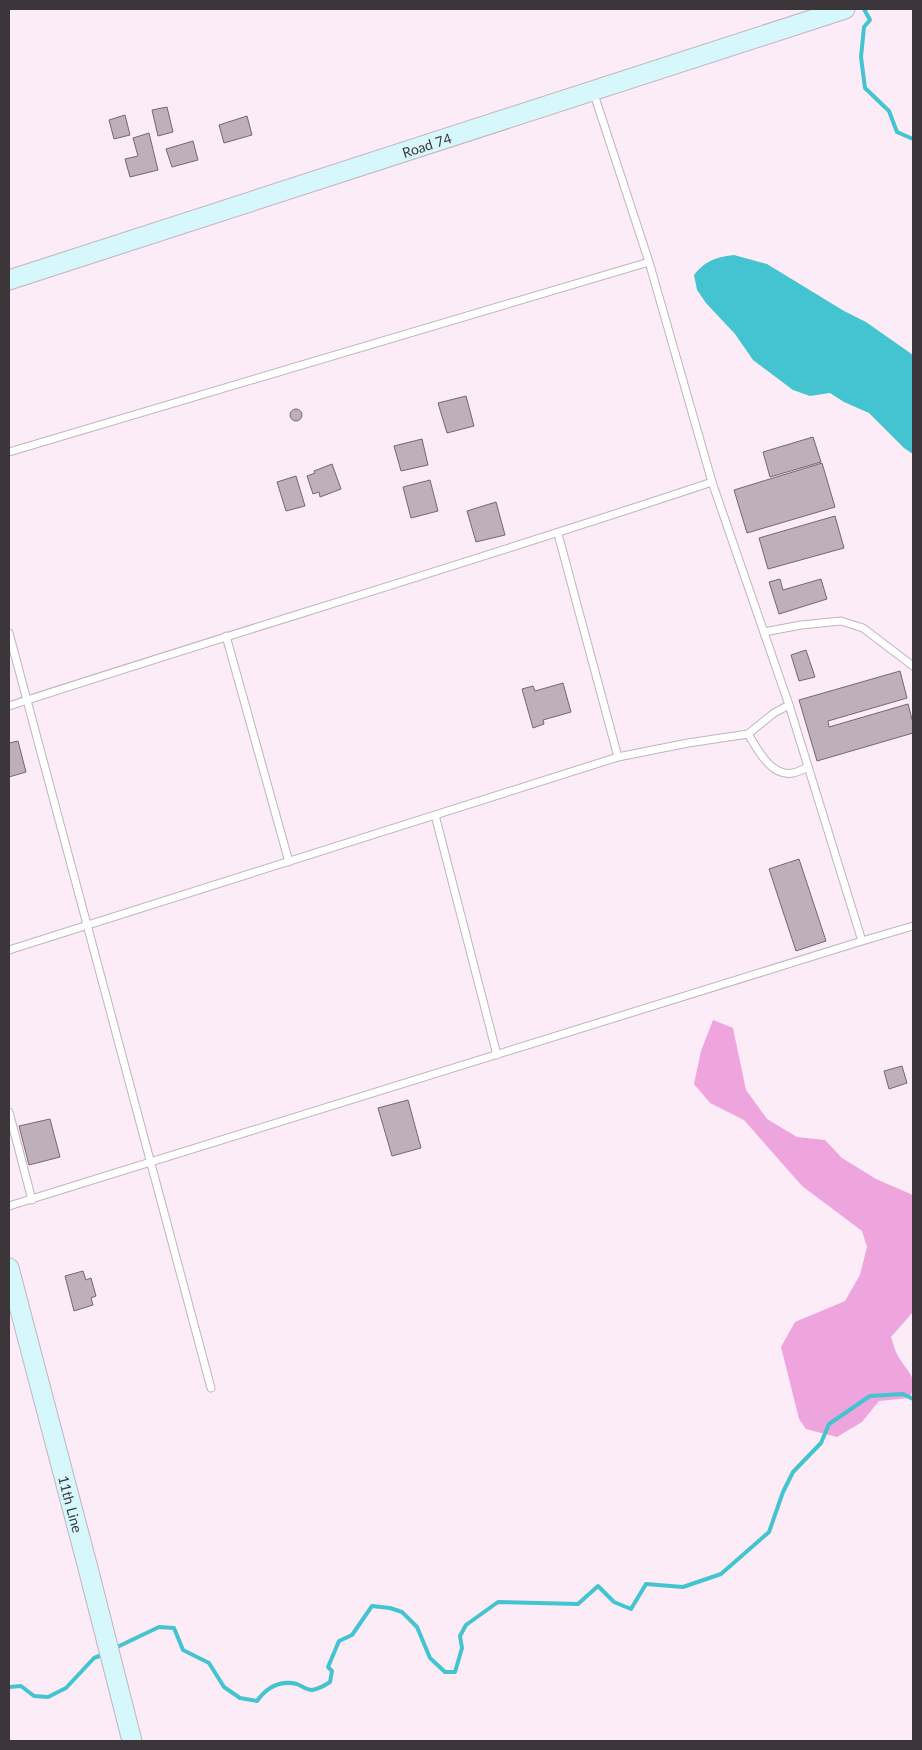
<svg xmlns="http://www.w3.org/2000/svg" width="922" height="1750" font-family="Lato,sans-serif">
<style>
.forest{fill:#eea5dd}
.water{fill:#44c4d1}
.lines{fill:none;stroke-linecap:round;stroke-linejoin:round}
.stream{stroke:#44c4d1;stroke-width:4}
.building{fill:#beafba;stroke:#746771}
.lane-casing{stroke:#c2b3be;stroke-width:9}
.secondary-casing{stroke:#c2b3be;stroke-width:21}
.lane{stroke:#fff;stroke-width:7}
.secondary{stroke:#d6f8fc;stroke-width:19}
.labels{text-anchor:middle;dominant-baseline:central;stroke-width:4;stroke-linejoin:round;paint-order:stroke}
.street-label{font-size:14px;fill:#3c363a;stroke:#fff}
</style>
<rect width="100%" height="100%" fill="#fcecf7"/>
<path class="forest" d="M713,1020L733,1028L746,1090L767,1119L797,1137L825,1140L842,1158L876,1179L913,1195V1312L891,1337C893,1342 894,1348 896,1352C904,1370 922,1378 909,1398L879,1401L862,1422L837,1437L806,1429L799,1419L781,1347L795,1322L845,1301L860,1275L867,1247L862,1231L802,1186L744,1120L710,1103L694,1084L701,1051Z"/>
<path class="water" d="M734,255L767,264L844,311L866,322L913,355V454L904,448L869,413L844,402L830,393L810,396L793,390L753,360L735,334L706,303L697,290L694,275C705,261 716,257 734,255Z"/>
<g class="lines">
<g class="stream">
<path d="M864,9L870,20L864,27L861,57L865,88L889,111L897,132L913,139"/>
<path d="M113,1649L159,1627L174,1628L183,1650L209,1663L224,1687L240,1698L257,1701C267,1687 280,1680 297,1684C302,1686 307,1690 312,1690C319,1689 324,1686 330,1682L332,1671L328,1667L339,1641L352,1635L372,1606L390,1608L402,1612L417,1627L430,1658L445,1672H455L462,1648L460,1636L466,1625L498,1602L578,1604L598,1586L614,1602L631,1609L646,1584L683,1587L721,1574L769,1532L783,1492L793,1472L821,1443L829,1424L870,1396L903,1394L913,1399"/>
<path d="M9,1687L21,1686L34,1696L48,1697L66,1688L94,1658L105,1654"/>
</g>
</g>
<g class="building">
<path d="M167,107L173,132L158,136L152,110Z"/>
<path d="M125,115L130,135L114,139L109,120Z"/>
<path d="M247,116L252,135L224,143L219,125Z"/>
<path d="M149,133L158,170L130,177L125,159L138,156L133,138Z"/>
<path d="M193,141L198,160L172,167L166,149Z"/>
<path d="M466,396L474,426L447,433L438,403Z"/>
<circle cx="296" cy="415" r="6"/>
<path d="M813,437L821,462L770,477L763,452Z"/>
<path d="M422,439L428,465L401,471L394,446Z"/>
<path d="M822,463L835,507L747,533L734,490Z"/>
<path d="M332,464L341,489L320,497L319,492L313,494L307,476L315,473L314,471Z"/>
<path d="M296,476L305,506L286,511L277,482Z"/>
<path d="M430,480L438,511L411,518L403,487Z"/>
<path d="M496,502L505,535L476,542L467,511Z"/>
<path d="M835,516L844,548L768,569L759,538Z"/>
<path d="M780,579L783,590L821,579L827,599L779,614L769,582Z"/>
<path d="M806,650L815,677L799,681L791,655Z"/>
<path d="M900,671L907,698L828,721L829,727L908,704L913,723V733L817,761L799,700Z"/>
<path d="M563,683L571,712L543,720L544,724L533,728L522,689L533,686L535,691Z"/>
<path d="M18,741L26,772L9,777V743Z"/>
<path d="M799,859L826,941L796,951L769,869Z"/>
<path d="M902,1066L907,1083L889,1089L884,1071Z"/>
<path d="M408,1100L421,1148L392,1156L378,1108Z"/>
<path d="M50,1119L60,1157L29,1165L19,1126Z"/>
<path d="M83,1271L86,1280L91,1278L96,1296L91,1298L93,1305L74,1311L65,1276Z"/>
</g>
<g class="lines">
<g class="lane-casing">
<g id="lane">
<path d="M9,452L649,262L593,91"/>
<path d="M558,534L618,757"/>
<path d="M764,632L801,625L841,621L863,628L913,666"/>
<path d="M9,633L211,1388"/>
<path d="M226,636L289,862"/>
<path d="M9,706C243,630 479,560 712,482"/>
<path d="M748,734L774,713L789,705"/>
<path d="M435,815L497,1055"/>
<path d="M862,941L913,926"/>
<path d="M9,950L618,757L688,743L748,734C758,750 771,777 793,773C798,772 804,769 808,767"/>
<path d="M9,1112L32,1200"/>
<path d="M9,1206L862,941L789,705L712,482L649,262"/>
</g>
</g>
<g class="secondary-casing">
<g id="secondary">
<path id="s1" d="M9,280L845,9"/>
<path id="s2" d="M9,1268L88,1568L132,1741"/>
</g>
</g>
<use href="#lane" class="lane"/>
<use href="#secondary" class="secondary"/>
</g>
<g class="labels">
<g class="street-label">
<text stroke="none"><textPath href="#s1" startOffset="439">Road 74</textPath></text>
<text stroke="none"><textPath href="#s2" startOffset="244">11th Line</textPath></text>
</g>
</g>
<rect width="922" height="1750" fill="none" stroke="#3c363a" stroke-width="20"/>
</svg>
